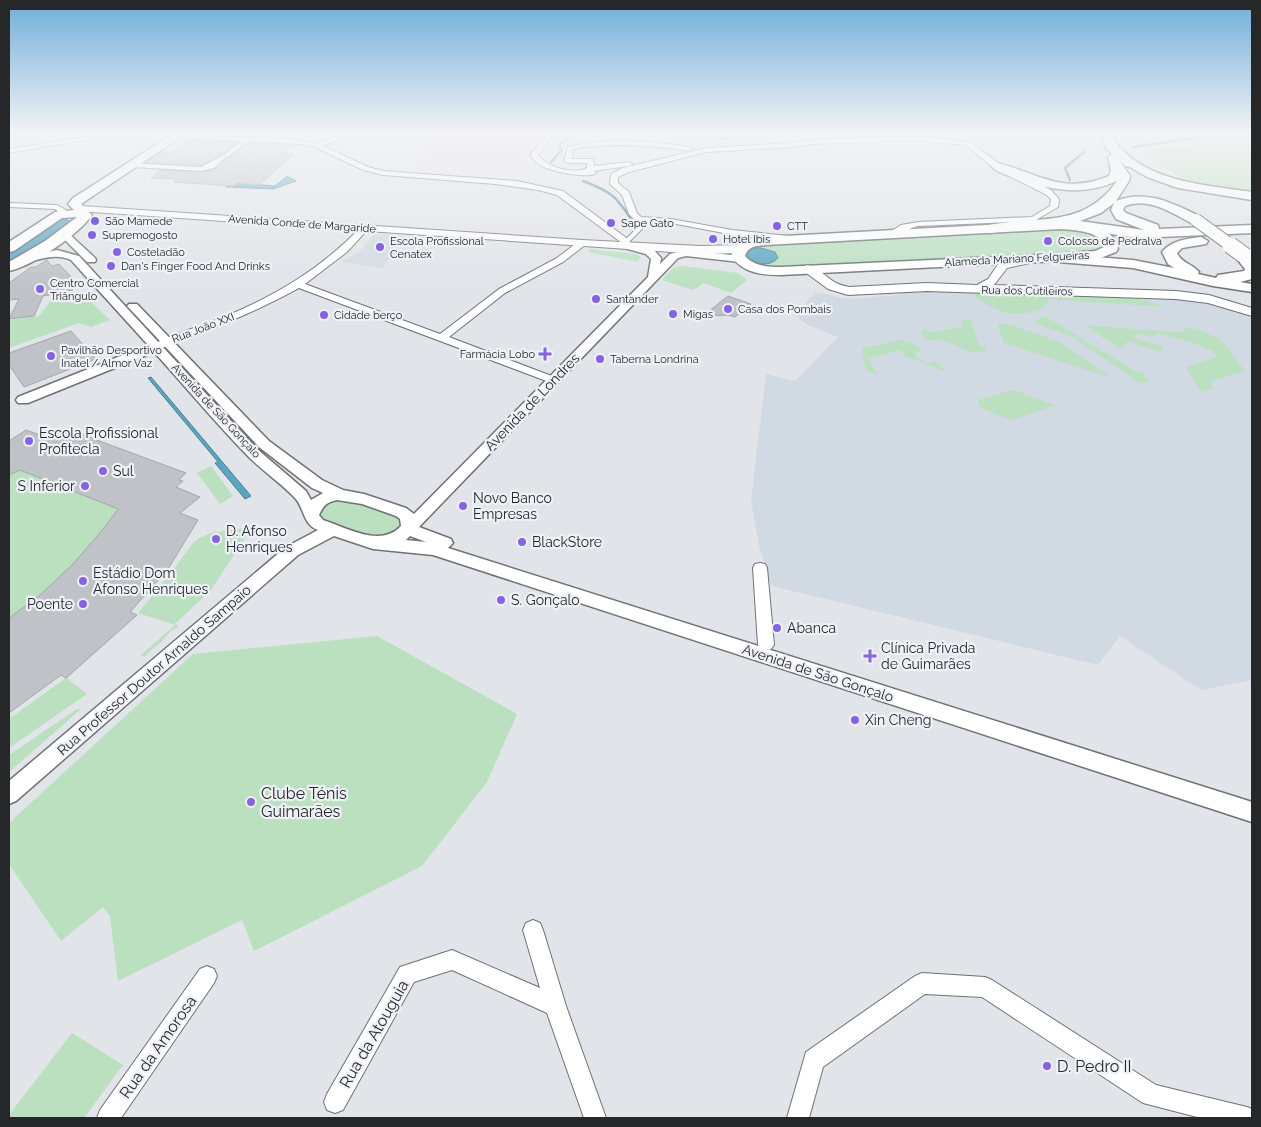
<svg xmlns="http://www.w3.org/2000/svg" width="1261" height="1127" font-family="Raleway,sans-serif">
<style>
.commercial{fill:#e9d3df}
.built{fill:#d1d9e2}
.green{fill:#bae0c0}
.water{fill:#5aa6c2;stroke:#4a8094}
.lines{fill:none;stroke-linecap:round;stroke-linejoin:round}
.stream{stroke:#4a8094;stroke-width:2.5}
.building{fill:#bfc2c6;stroke:#a4a7ab}
.pedestrian-casing{stroke:#6f7174;stroke-width:2}
.minor-casing{stroke:#6f7174;stroke-width:2}
.tertiary-casing{stroke:#6f7174;stroke-width:3}
.secondary-casing{stroke:#6f7174;stroke-width:2}
.primary-casing{stroke:#6f7174;stroke-width:3}
.trunk-casing{stroke:#6f7174;stroke-width:3}
.pedestrian{fill:#fff;fill-rule:evenodd}
.minor{fill:#fff;fill-rule:evenodd}
.tertiary{fill:#fff;fill-rule:evenodd}
.secondary{fill:#fff;fill-rule:evenodd}
.primary{fill:#fff;fill-rule:evenodd}
.trunk{fill:#fff;fill-rule:evenodd}
.trunk-bridge-far1-casing{stroke:#6f7174;stroke-width:14;stroke-linecap:butt}
.trunk-bridge-casing{stroke:#6f7174;stroke-width:18;stroke-linecap:butt}
.trunk-bridge-far1{stroke:#fff;stroke-width:12}
.trunk-bridge{stroke:#fff;stroke-width:16}
.poi-dot{fill:#8764df;stroke:#eef1f5;stroke-width:2}
.labels{text-anchor:middle;dominant-baseline:central;stroke-width:4.5;stroke-linejoin:round;paint-order:stroke}
.far-poi-label{font-size:11px;fill:#262729;stroke:#eef1f5;text-anchor:start}
.far-street-label{font-size:11px;fill:#262729;stroke:#eef1f5}
.street-label{font-size:14px;fill:#262729;stroke:#eef1f5}
.poi-label{font-size:14px;fill:#262729;stroke:#eef1f5;text-anchor:start}
.near-poi-label{font-size:16px;fill:#262729;stroke:#eef1f5;text-anchor:start}
.near-street-label{font-size:16px;fill:#262729;stroke:#eef1f5}
</style>
<rect width="100%" height="100%" fill="#e1e4e8"/>
<path class="commercial" d="M456,132H542L544,134L520,166L523,167L521,170L417,164L431,154L425,153L439,139Z"/>
<g class="built">
<path d="M374,234L405,236L383,268L341,262L360,251Z"/>
<path d="M946,291L1183,298L1232,308L1252,318V680L1201,690L1120,636L1098,665L772,586L760,550L751,501L766,374L795,381L838,337L808,325L799,319L798,312L815,292L848,299L898,295L899,292Z"/>
</g>
<g class="green">
<path d="M1127,132H1212L1137,144Z"/>
<path d="M1246,137H1252V191L1206,185L1182,178L1141,152Z"/>
<path d="M1067,228L1084,230L1101,239L1104,247L1093,253L773,268C763,266 748,265 745,253L754,245Z"/>
<path d="M590,249L636,254L640,256V258L638,262L588,252Z"/>
<path d="M683,266L738,273L747,280L731,293L704,283L693,290L662,280L673,268Z"/>
<path d="M70,293H82L110,320L91,327L79,323L9,348V320L39,316L53,298Z"/>
<path d="M978,293L1135,298L1166,307L1049,299C1046,308 1041,310 1032,312C1009,318 992,309 974,296Z"/>
<path d="M1045,316L1138,373L1142,372L1149,382L1140,383L1073,337L1036,323L1035,321Z"/>
<path d="M970,319L976,322L971,321L979,345L987,348L984,352C964,356 947,335 928,341L923,337L921,333L925,330L931,333L963,326L962,321Z"/>
<path d="M1005,323L1057,341L1112,378L1004,343L998,325Z"/>
<path d="M1084,325L1186,333L1183,327C1220,333 1224,343 1245,371L1209,382L1214,388L1202,392L1186,367L1217,357L1212,350H1206L1195,343L1156,333L1153,338L1137,333L1135,338L1163,347L1161,352L1127,341L1124,347L1120,349Z"/>
<path d="M900,340L916,345L922,350L914,354L925,363L934,361L945,369L944,371L907,357L899,350L868,359L877,374L866,371L862,350L864,348Z"/>
<path d="M1013,390L1055,405L1012,420L981,408L978,400Z"/>
<path d="M67,429L186,473L179,479L183,481L176,487L200,497L180,513L198,520L168,569L131,612L137,615L67,678L87,694L9,748V719L66,678L61,675L9,713V441L26,430L48,438L54,435L57,436Z"/>
<path d="M211,466L233,496L220,504L197,473Z"/>
<path d="M340,496L400,515L404,526L382,540L319,521L316,516L319,506Z"/>
<path d="M252,527L211,590L175,624L179,627C169,631 170,632 163,640C158,647 151,648 145,657L141,655L175,625L138,613L174,569L192,544L199,538L211,533Z"/>
<path d="M377,636L517,714L487,782L422,866L254,951L242,920L118,981L110,916L103,907L61,941L9,864V823L193,654Z"/>
<path d="M77,709L80,710L9,772V755Z"/>
<path d="M72,1033L123,1065L84,1118H9V1115Z"/>
</g>
<g class="water">
<path d="M287,176L296,181L273,189L226,187L237,183L275,186Z"/>
<path d="M66,219L70,221L67,225L9,263V252L56,221Z"/>
<path d="M761,248L775,252L778,258C770,267 755,265 746,258V252L753,248Z"/>
<path d="M151,377L251,496L245,499L215,463L218,462L148,378Z"/>
</g>
<g class="lines">
<g class="stream">
<path d="M1249,132H1252"/>
<path d="M1134,147L1234,132"/>
<path d="M551,162L562,150L559,144L574,135"/>
<path d="M1070,180L1065,168L1084,152"/>
<path d="M583,181C612,192 616,196 633,222"/>
</g>
</g>
<g class="building">
<path d="M188,140L237,143L223,153L201,165L147,162L161,153H169Z"/>
<path d="M248,143L290,146L284,153L294,154L259,185L237,183L234,186L174,182L177,179L151,178L160,170L202,173L214,170Z"/>
<path d="M47,260L52,266L59,264L77,283L72,284L75,287L71,288L73,290L51,293L50,295L43,296L34,316L9,319L19,299L9,300V283L31,267H36Z"/>
<path d="M728,296L751,304L735,317L728,315L703,316Z"/>
<path d="M71,331L96,359L24,387L9,365V353Z"/>
<path d="M67,429L186,473L179,480L183,481L176,487L200,497L180,513L198,520L168,569L130,612L137,615L66,678L61,675L9,713V618L39,596L73,564L104,528L118,509L20,470L9,475V441L26,430L48,438L54,435L57,436Z"/>
</g>
<g class="lines">
<g class="pedestrian-casing">
<g id="pedestrian">
<path d="M245,139L249,140L229,156H225V154Z"/>
<path d="M643,222L648,223L628,243H624V241Z"/>
</g>
</g>
<g class="minor-casing">
<g id="minor">
<path d="M34,132H46L9,141V137Z"/>
<path d="M115,132H130L9,153V149Z"/>
<path d="M345,132H353L323,146L368,167L383,171L517,181L563,191L629,240L632,246L625,248L622,243L557,195L538,190L495,184L383,175L363,170L315,147L301,144L177,138L174,136L177,134L292,139L316,144Z"/>
<path d="M549,132H555L538,155C547,167 573,175 587,168V163H568L564,161L568,147C608,137 649,141 690,147L693,149L690,151C651,145 612,142 573,149L572,159H593L594,166L629,162L633,164L629,166L593,171L597,173C588,179 552,172 542,166C537,164 534,159 530,155Z"/>
<path d="M749,132H759L718,144L715,142Z"/>
<path d="M916,136L970,142L1001,165L1051,190L1059,199L1058,207L1034,221L918,226C909,228 898,237 890,236V232L901,225L918,222L1032,217L1050,206L1051,199L1045,194L995,169L966,145L916,140L812,144L793,147L706,152L629,172L618,177V183L629,192L637,213L641,217L671,219L732,230L789,236L793,239L789,242L743,236L746,239L744,249L740,252L736,249L738,240L729,234L671,223L636,221L629,214L622,195L610,184L611,174L623,168L706,148L793,143L812,140Z"/>
<path d="M223,155L227,157L225,158L214,168L202,171L133,167L129,165L133,163L201,167Z"/>
<path d="M9,203L57,205L66,210L62,217H59L55,215L58,211L55,209L9,207Z"/>
<path d="M362,226L369,228L347,252L305,284L440,334L499,289L557,258L579,241H585V245L563,262L505,293L449,337L557,378L558,380L557,382H549L299,288C254,313 207,331 159,349L155,350L150,347C158,339 210,323 224,317C277,295 322,268 362,226Z"/>
<path d="M760,563L765,564L767,568L774,645L771,649L766,651L761,649L758,645L753,568L755,564Z"/>
<path d="M533,920L540,923L543,930L566,1006L606,1118H584L547,1013L452,970L414,982L343,1110L335,1113L327,1110L324,1102L327,1094L400,967L452,950L540,988L523,930L526,923Z"/>
<path d="M207,966L214,969L217,976L214,983L121,1118H97L100,1110L200,969Z"/>
<path d="M922,973L985,977L992,980L1156,1085L1247,1107L1252,1109V1118H1201L1143,1103L982,997L925,994L823,1067L809,1118H787L806,1052L915,976Z"/>
</g>
</g>
<g class="tertiary-casing">
<g id="tertiary">
<path d="M63,230L66,231L95,258L96,260L95,262H87L60,235V231Z"/>
<path d="M628,243L654,250L661,258L660,264L670,254L686,250L740,256L745,259L740,262L686,256L678,258L419,527L451,539L453,543L448,548L1252,802V822L433,555L373,549L334,536L298,555L16,801L9,804V781L286,547L318,530C303,525 305,509 295,498C280,482 261,470 246,454C214,421 185,386 154,352L28,403H18L16,400L18,397L148,345L71,260C56,253 41,259 25,263L20,260L21,258L57,250L79,256L257,449L306,491L311,500L323,493L312,488L259,447L129,308L127,306L129,304H137L269,441L322,480L343,490L364,494L406,508L414,514L648,277L651,259L646,254L624,248V244ZM337,500L362,504L396,516L400,519L401,526C380,548 348,528 323,520L319,515C323,506 327,502 337,500ZM410,536L426,542L406,540Z"/>
</g>
</g>
<g class="secondary-casing">
<g id="secondary">
<path d="M82,206L582,240L700,246L740,245L746,249L740,253L700,254L78,211L77,209L78,207Z"/>
<path d="M1030,255L1036,259L1034,262L1007,268L994,285L1176,291L1209,295L1252,308V316L1208,303L1176,299L927,291L848,295L828,289L801,269L807,265C820,269 826,277 836,283C840,285 845,286 849,287L927,283L977,285L988,279L999,263Z"/>
</g>
</g>
<g class="primary-casing">
<g id="primary">
<path d="M176,132H188L81,204L92,215C78,235 33,266 9,271V262L45,241L77,217L62,218L14,251L9,252V242L55,212L74,210L68,204L73,198Z"/>
<path d="M1061,221C1080,223 1115,225 1118,249L1116,252L1098,259L781,275C761,275 743,273 731,256C736,239 751,239 766,237ZM1061,229C1074,230 1102,231 1104,247L1095,251L1058,254L781,267C767,267 754,266 745,256C748,246 757,246 766,245Z"/>
</g>
</g>
<g class="trunk-casing">
<g id="trunk">
<path d="M1100,132H1110C1133,181 1205,185 1252,192V200L1178,188L1147,177L1130,167L1125,166L1120,161L1130,176L1129,181L1116,201C1146,189 1173,203 1201,217L1203,220L1196,224L1191,223C1171,212 1148,197 1125,206L1123,210L1126,213L1158,225L1159,229L1252,225V233L1137,238L1079,229H1061L1055,226L989,233L984,232L982,229L989,225C1040,215 1083,229 1117,181C1082,197 1048,190 1013,177C1006,175 997,172 992,167L998,163C1039,174 1064,195 1109,176L1111,171L1108,157L1112,154L1105,146ZM1114,203L1111,210L1116,219L1144,230L1080,221L1101,213Z"/>
<path d="M1201,237L1208,241L1206,244L1182,248L1177,253C1181,263 1193,264 1199,272L1198,274L1216,278L1218,275L1244,271L1245,269L1237,259L1240,253H1250L1252,256V279L1240,282L1252,284V292L1213,286L1133,268L1058,262L1053,261L1051,258L1053,255L1058,254L1133,260L1174,268L1168,264L1162,252C1172,240 1186,239 1201,237Z"/>
</g>
</g>
<use href="#pedestrian" class="pedestrian"/>
<use href="#minor" class="minor"/>
<use href="#tertiary" class="tertiary"/>
<use href="#secondary" class="secondary"/>
<use href="#primary" class="primary"/>
<use href="#trunk" class="trunk"/>
<g class="trunk-bridge-far1-casing">
<path id="trunk-bridge-far1" d="M1196,220L1232,246"/>
</g>
<g class="trunk-bridge-casing">
<path id="trunk-bridge" d="M1230,245L1245,256"/>
</g>
<use href="#trunk-bridge-far1" class="trunk-bridge-far1"/>
<use href="#trunk-bridge" class="trunk-bridge"/>
</g>
<linearGradient id="sky" x2="0" y2="1"><stop stop-color="#6faed9"/><stop offset="0.46" stop-color="#f2f3f5"/><stop offset="1" stop-color="#f2f3f5" stop-opacity="0"/></linearGradient>
<rect width="1261" height="290" fill="url(#sky)"/>
<g class="poi-dot">
<circle cx="95" cy="221" r="5"/>
<circle cx="611" cy="223" r="5"/>
<circle cx="777" cy="226" r="5"/>
<circle cx="92" cy="235" r="5"/>
<circle cx="713" cy="239" r="5"/>
<circle cx="1048" cy="241" r="5"/>
<circle cx="380" cy="247" r="5"/>
<circle cx="117" cy="252" r="5"/>
<circle cx="111" cy="266" r="5"/>
<circle cx="40" cy="289" r="5"/>
<circle cx="596" cy="299" r="5"/>
<circle cx="728" cy="309" r="5"/>
<circle cx="673" cy="314" r="5"/>
<circle cx="324" cy="315" r="5"/>
<path d="M542.5 346.5h5v5h5v5h-5v5h-5v-5h-5v-5h5z"/>
<circle cx="51" cy="356" r="5"/>
<circle cx="600" cy="359" r="5"/>
<circle cx="29" cy="441" r="5"/>
<circle cx="103" cy="471" r="5"/>
<circle cx="85" cy="486" r="5"/>
<circle cx="463" cy="506" r="5"/>
<circle cx="216" cy="539" r="5"/>
<circle cx="522" cy="542" r="5"/>
<circle cx="83" cy="581" r="5"/>
<circle cx="501" cy="600" r="5"/>
<circle cx="83" cy="604" r="5"/>
<circle cx="777" cy="628" r="5"/>
<path d="M867.5 648.5h5v5h5v5h-5v5h-5v-5h-5v-5h5z"/>
<circle cx="855" cy="720" r="5"/>
<circle cx="251" cy="802" r="5"/>
<circle cx="1047" cy="1066" r="5"/>
</g>
<g class="labels">
<g class="far-poi-label">
<text x="105" y="221">São Mamede</text>
<text x="621" y="223">Sape Gato</text>
<text x="787" y="226">CTT</text>
<text x="102" y="235">Supremogosto</text>
<text x="723" y="239">Hotel Ibis</text>
<text x="390" y="241">Escola Profissional<tspan x="390" dy="13">Cenatex</tspan></text>
<text x="1058" y="241">Colosso de Pedralva</text>
<text x="127" y="252">Costeladão</text>
<text x="121" y="266">Dan's Finger Food And Drinks</text>
<text x="50" y="283">Centro Comercial<tspan x="50" dy="13">Triângulo</tspan></text>
<text x="606" y="299">Santander</text>
<text x="738" y="309">Casa dos Pombais</text>
<text x="683" y="314">Migas</text>
<text x="334" y="315">Cidade berço</text>
<text x="61" y="350">Pavilhão Desportivo<tspan x="61" dy="13">Inatel / Almor Vaz</tspan></text>
<text x="535" y="354" text-anchor="end">Farmácia Lobo</text>
<text x="610" y="359">Taberna Londrina</text>
</g>
<g class="far-street-label">
<text transform="translate(302 224) rotate(4)">Avenida Conde de Margaride</text>
<text transform="translate(1017 259) rotate(-3)">Alameda Mariano Felgueiras</text>
<text transform="translate(1027 291) rotate(1)">Rua dos Cutileiros</text>
<text transform="translate(203 328) rotate(-21)">Rua João XXI</text>
<text transform="translate(216 411) rotate(47)">Avenida de São Gonçalo</text>
</g>
<g class="street-label">
<text transform="translate(532 402) rotate(-46)">Avenida de Londres</text>
<text transform="translate(154 670) rotate(-41)">Rua Professor Doutor Arnaldo Sampaio</text>
<text transform="translate(818 673) rotate(18)">Avenida de São Gonçalo</text>
</g>
<g class="poi-label">
<text x="39" y="433">Escola Profissional<tspan x="39" dy="16">Profitecla</tspan></text>
<text x="113" y="471">Sul</text>
<text x="75" y="486" text-anchor="end">S Inferior</text>
<text x="473" y="498">Novo Banco<tspan x="473" dy="16">Empresas</tspan></text>
<text x="226" y="531">D. Afonso<tspan x="226" dy="16">Henriques</tspan></text>
<text x="532" y="542">BlackStore</text>
<text x="93" y="573">Estádio Dom<tspan x="93" dy="16">Afonso Henriques</tspan></text>
<text x="511" y="600">S. Gonçalo</text>
<text x="73" y="604" text-anchor="end">Poente</text>
<text x="787" y="628">Abanca</text>
<text x="881" y="648">Clínica Privada<tspan x="881" dy="16">de Guimarães</tspan></text>
<text x="865" y="720">Xin Cheng</text>
</g>
<g class="near-poi-label">
<text x="261" y="793">Clube Ténis<tspan x="261" dy="18">Guimarães</tspan></text>
<text x="1057" y="1066">D. Pedro II</text>
</g>
<g class="near-street-label">
<text transform="translate(374 1034) rotate(-60)">Rua da Atouguia</text>
<text transform="translate(158 1047) rotate(-55)">Rua da Amorosa</text>
</g>
</g>
<rect width="1261" height="1127" fill="none" stroke="#262729" stroke-width="20"/>
</svg>
